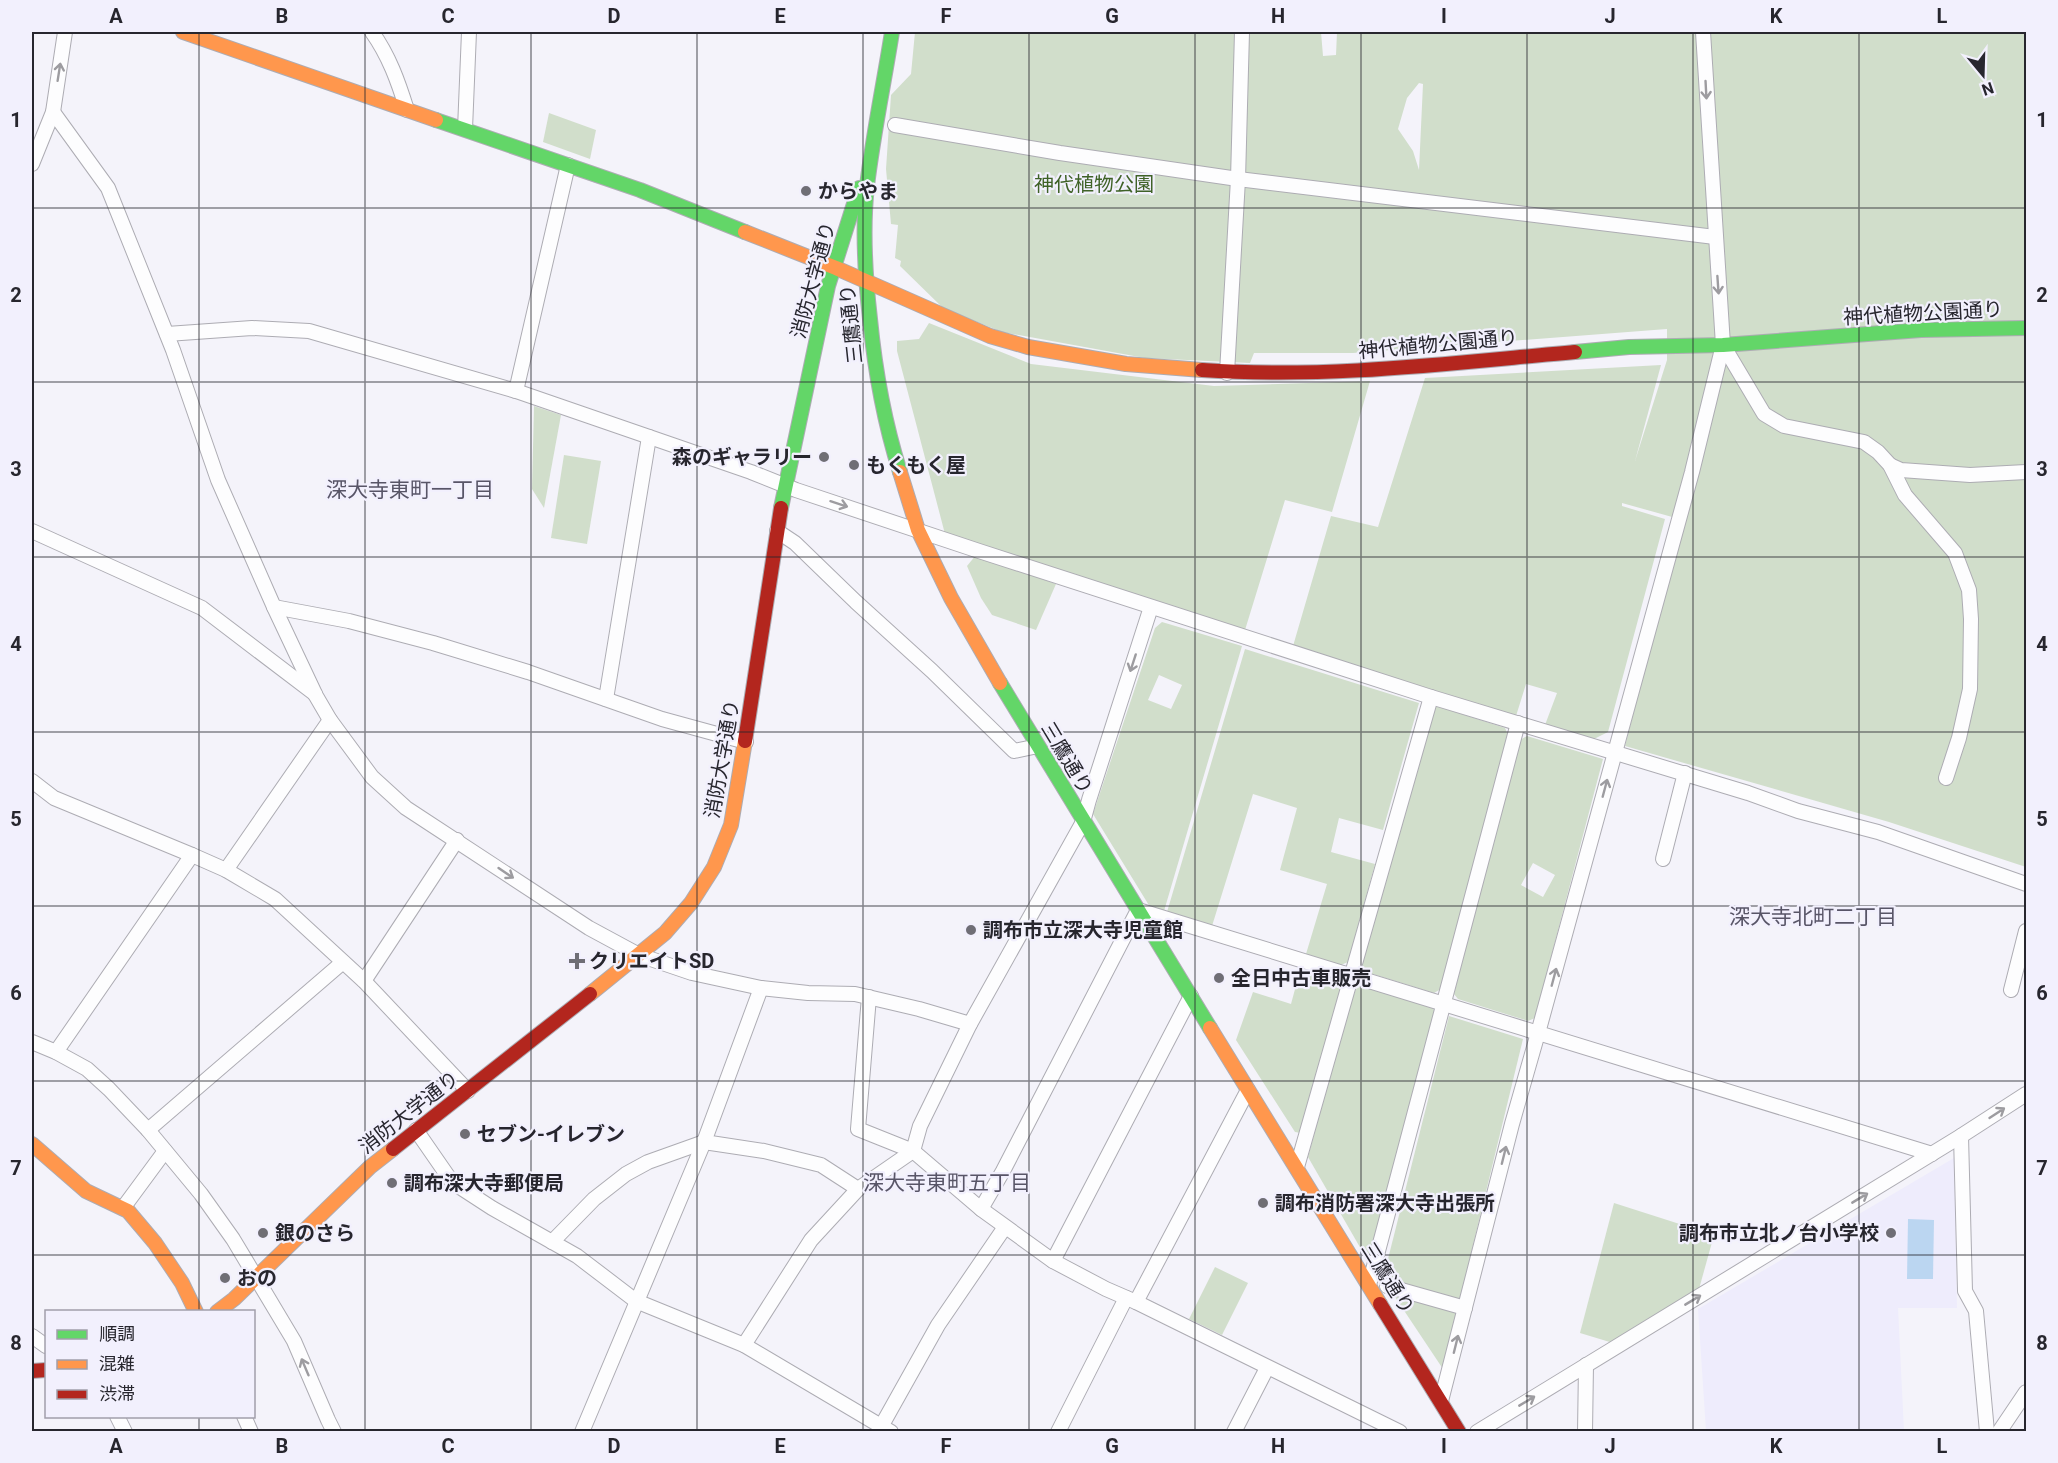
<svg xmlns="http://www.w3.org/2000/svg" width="2058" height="1463" font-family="Roboto,'Noto Sans JP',sans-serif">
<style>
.built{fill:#eeecfc}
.green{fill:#d1decb;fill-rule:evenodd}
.water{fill:#bbd6f1}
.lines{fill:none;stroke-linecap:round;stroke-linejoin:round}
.street-casing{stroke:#adacb3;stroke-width:16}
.fast-casing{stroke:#adacb3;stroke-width:16}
.slow-casing{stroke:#adacb3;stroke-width:16}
.jam-casing{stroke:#adacb3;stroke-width:16}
.street{stroke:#fdfdfe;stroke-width:14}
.fast{stroke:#63d668;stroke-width:14}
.slow{stroke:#ff974d;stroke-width:14}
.jam{stroke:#b3261e;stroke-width:14}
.oneway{stroke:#9d9ca0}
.grid{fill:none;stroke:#27262e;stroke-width:1.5;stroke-opacity:0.55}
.poi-dot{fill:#6f6e75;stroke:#f2f0fd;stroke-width:2}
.labels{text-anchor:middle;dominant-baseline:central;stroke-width:4.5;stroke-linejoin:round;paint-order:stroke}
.park-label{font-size:20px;fill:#3f6227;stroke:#f2f0fd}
.poi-label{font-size:20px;font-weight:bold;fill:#27262e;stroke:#f2f0fd;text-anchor:start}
.street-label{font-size:20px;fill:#27262e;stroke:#f2f0fd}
.neighbourhood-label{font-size:21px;fill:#585567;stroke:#f2f0fd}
.neatline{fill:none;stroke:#27262e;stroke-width:2}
.grid-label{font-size:20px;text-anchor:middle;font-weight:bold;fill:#27262e}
</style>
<rect width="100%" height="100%" fill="#f4f3fa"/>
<path class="built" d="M1954,1158L1957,1308H1898L1904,1431H1706L1698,1309Z"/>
<g class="green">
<path d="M915,32H1321L1323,56L1336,55L1337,32H2026V867L1889,822L1625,746L1683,520L1622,503V506L1665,519L1608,732L1592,740L1545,725L1557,693L1526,684L1516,716L1293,646L1331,516L1378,527L1425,378L1661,365L1635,461L1667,360V329L1353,353H1254L1250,363L1145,358L1002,332L943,308L900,266L901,261L895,258L898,225L891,224L886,169L891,95L911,74ZM1419,83L1423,84L1419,170L1413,151L1398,129L1407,98Z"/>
<path d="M549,113L596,130L590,159L543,142Z"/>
<path d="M929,323L1031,364L1214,386L1370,381L1332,512L1285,500L1245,630L945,534L897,351V341L919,339Z"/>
<path d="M534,406L561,415L544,508L532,489Z"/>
<path d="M564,455L601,461L587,544L551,538Z"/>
<path d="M976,555L1056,584L1036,630L992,615L981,598L967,566Z"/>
<path d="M1162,622L1242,646L1164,911L1150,907L1093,814L1155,628ZM1159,675L1182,685L1171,709L1148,700Z"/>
<path d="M1245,649L1419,703L1383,830L1339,818L1331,852L1375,864L1348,962L1341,965L1306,954L1327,884L1280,870L1297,808L1253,794L1212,926L1167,912Z"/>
<path d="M1437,706L1505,728L1508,735L1441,989L1434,993L1363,971L1358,964L1429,713Z"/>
<path d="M1527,736L1603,759L1535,1018L1528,1021L1458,999L1454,994L1520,740ZM1533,863L1555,875L1543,897L1521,885Z"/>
<path d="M1301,967L1335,979L1341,986L1301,1133L1295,1132L1236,1040L1253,992L1291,1004Z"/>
<path d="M1361,986L1430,1005L1435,1011L1371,1256H1365L1308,1157L1346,1017L1356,989Z"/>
<path d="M1449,1016L1523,1039L1443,1369L1383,1279Z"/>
<path d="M1614,1203L1714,1235L1699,1289L1613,1343L1580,1333Z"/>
<path d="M1215,1267L1248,1283L1222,1335L1189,1319Z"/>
</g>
<path class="water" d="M1908,1219L1934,1220L1933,1279H1907Z"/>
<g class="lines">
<g class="street-casing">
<g id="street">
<path d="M372,32C389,56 398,81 407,110"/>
<path d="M1703,32L1723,345L1764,414L1784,426L1864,442L1878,452L1890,465L1905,495L1955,553L1969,590L1971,619L1970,689L1959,738L1946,778"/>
<path d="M53,112L108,188L173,350L218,480L274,607L316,696L330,720L372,777L406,808L589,928L639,955L692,973L761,988L808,993L855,994L919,1009L970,1024"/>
<path d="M895,125L1060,153L1238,179L1715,237"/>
<path d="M465,129L469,32"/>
<path d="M32,164L53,112L65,32"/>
<path d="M167,334L252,328L309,331L516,391L751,472L796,490L979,551L1431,697L1748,793L1798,811L1878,832L2026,884"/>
<path d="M1227,373L1238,179L1242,32"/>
<path d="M516,391L568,165"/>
<path d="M1890,465L1901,470L1970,475L2026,472"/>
<path d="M32,531L202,608L315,694"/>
<path d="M777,531L795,543L856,602L932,671L1014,751L1038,746"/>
<path d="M274,607L349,621L433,643L528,672L662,719L746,742"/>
<path d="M606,699L649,437"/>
<path d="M32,781L54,798L192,855L226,870L275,899L364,981L468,1091"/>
<path d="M1663,859L1685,773"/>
<path d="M226,870L330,720"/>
<path d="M364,981L457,840"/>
<path d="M2011,990L2026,931"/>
<path d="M869,997L858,1129L913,1151L981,1209L1053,1261L1106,1289L1136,1302L1400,1432"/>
<path d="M32,1042L56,1052L87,1069L109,1089L148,1130L201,1194L233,1239L294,1341L328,1420L334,1432"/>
<path d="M56,1052L192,855"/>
<path d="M148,1130L343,962"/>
<path d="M416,1130L452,1182L492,1208L577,1256L636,1301L744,1345L891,1432"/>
<path d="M1961,1136L1965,1291L1976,1311L1987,1432"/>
<path d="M1297,1167L1431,697"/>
<path d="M123,1208L165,1151"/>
<path d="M981,1209L1003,1171L1138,910L1932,1154"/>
<path d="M552,1242L594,1199L626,1174L648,1162L704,1142L764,1151L821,1165L858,1189"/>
<path d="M1053,1261L1191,996"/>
<path d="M1369,1285L1518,723"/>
<path d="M1387,1286L1465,1308"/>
<path d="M1136,1302L1248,1090"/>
<path d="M32,1336L46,1346"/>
<path d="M744,1345L811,1240L858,1189L913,1151L920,1126L970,1024L1083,822L1089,800L1151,607"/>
<path d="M1441,1401L1512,1124L1538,1033L1692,472L1723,345"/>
<path d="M117,1416L125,1432"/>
<path d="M244,1416L251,1432"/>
<path d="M882,1425L938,1325L1005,1227"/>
<path d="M582,1432L704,1142L761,988"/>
<path d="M1058,1432L1126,1298"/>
<path d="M1234,1432L1267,1368"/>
<path d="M1477,1432L1961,1136L2026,1094"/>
<path d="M1585,1432L1586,1365"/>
<path d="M1999,1432L2026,1392"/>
</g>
</g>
<g class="fast-casing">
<g id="fast">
<path d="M892,32C884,83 873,135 867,186C862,230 865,275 870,319C875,371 884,421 900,472"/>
<path d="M436,120L640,190L745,232"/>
<path d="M1575,352L1629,347L1723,345L1921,330L2026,328"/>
<path d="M781,508L828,286L859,188"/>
<path d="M1000,683L1210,1028"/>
</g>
</g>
<g class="slow-casing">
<g id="slow">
<path d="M183,32L436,120"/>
<path d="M745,232L836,268L990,336L1028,347L1126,364L1202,370"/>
<path d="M900,472L918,530L951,598L1000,683"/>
<path d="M590,994L665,933L691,903L714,867L731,825L745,741"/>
<path d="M1210,1028L1380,1304"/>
<path d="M32,1144L86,1191L128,1211L155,1243L182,1283L196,1312"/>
<path d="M217,1312L234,1299L370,1167L393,1149"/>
</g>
</g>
<g class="jam-casing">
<g id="jam">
<path d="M1202,370C1326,379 1451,363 1575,352"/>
<path d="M745,741L781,508"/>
<path d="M393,1149L590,994"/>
<path d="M1380,1304L1459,1432"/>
<path d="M32,1371L46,1370"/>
</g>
</g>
<use href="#street" class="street"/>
<use href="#fast" class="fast"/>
<use href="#slow" class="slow"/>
<use href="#jam" class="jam"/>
</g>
<defs><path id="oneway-shaft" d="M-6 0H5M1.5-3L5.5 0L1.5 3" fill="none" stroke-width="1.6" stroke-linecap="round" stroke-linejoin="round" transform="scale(1.5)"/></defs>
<g class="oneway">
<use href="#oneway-shaft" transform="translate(59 72) rotate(-81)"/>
<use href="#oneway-shaft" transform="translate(1706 90) rotate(87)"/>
<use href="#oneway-shaft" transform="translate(1718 285) rotate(86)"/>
<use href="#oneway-shaft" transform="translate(839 504) rotate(18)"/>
<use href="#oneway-shaft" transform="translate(1133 663) rotate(108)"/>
<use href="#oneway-shaft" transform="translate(1605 788) rotate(-75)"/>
<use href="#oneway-shaft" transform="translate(506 873) rotate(34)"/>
<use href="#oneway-shaft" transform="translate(1554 977) rotate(-75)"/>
<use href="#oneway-shaft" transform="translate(1997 1113) rotate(-33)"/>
<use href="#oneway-shaft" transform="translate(1504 1155) rotate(-76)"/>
<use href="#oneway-shaft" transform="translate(1860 1198) rotate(-31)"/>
<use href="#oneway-shaft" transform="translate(1693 1300) rotate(-31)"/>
<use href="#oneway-shaft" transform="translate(1456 1344) rotate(-76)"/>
<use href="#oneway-shaft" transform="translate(305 1367) rotate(-113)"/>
<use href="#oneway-shaft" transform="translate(1527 1401) rotate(-31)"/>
</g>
<path class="grid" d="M199,32V1312M365,32V1432M531,32V1432M697,32V1432M863,32V1432M1029,32V1432M1195,32V1432M1361,32V1432M1527,32V1432M1693,32V1432M1859,32V1432M32,208H2026M32,382H2026M32,557H2026M32,732H2026M32,906H2026M32,1081H2026M32,1255H2026M199,1416V1432"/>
<g class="poi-dot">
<circle cx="806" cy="191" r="6"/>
<circle cx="824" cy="457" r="6"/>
<circle cx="854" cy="465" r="6"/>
<circle cx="971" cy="930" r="6"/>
<path d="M574 952h6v6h6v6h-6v6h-6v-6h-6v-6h6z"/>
<circle cx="1219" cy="978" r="6"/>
<circle cx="465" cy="1134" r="6"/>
<circle cx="392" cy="1183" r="6"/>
<circle cx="1263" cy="1203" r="6"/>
<circle cx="263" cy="1233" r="6"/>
<circle cx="1891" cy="1233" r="6"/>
<circle cx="225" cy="1278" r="6"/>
</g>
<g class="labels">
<g class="park-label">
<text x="1094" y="184">神代植物公園</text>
</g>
<g class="poi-label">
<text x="818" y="191">からやま</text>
<text x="812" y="457" text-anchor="end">森のギャラリー</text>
<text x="866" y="465">もくもく屋</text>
<text x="983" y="930">調布市立深大寺児童館</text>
<text x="589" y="961">クリエイトSD</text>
<text x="1231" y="978">全日中古車販売</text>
<text x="477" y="1134">セブン-イレブン</text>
<text x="404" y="1183">調布深大寺郵便局</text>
<text x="1275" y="1203">調布消防署深大寺出張所</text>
<text x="275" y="1233">銀のさら</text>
<text x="1879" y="1233" text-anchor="end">調布市立北ノ台小学校</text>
<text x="237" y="1278">おの</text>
</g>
<g class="street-label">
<text transform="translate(813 280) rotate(-75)">消防大学通り</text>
<text transform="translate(1923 313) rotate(-3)">神代植物公園通り</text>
<text transform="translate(851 324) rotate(-96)">三鷹通り</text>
<text transform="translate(1438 344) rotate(-5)">神代植物公園通り</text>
<text transform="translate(1067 758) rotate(59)">三鷹通り</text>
<text transform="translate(722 759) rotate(-80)">消防大学通り</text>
<text transform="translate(409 1112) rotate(-38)">消防大学通り</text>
<text transform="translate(1388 1278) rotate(58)">三鷹通り</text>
</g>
<g class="neighbourhood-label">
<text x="410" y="490">深大寺東町一丁目</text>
<text x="1813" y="917">深大寺北町二丁目</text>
<text x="947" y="1183">深大寺東町五丁目</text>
</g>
</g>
<rect width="2058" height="1463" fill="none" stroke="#f2f0fd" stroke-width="66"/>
<rect x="45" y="1310" width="210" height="108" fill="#f2f0fd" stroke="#a19faa" stroke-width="1.5"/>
<rect x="57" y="1330" width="30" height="9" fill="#63d668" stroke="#a19faa" stroke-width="1.5"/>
<text x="99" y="1340" font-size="18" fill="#27262e">順調</text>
<rect x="57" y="1360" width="30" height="9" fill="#ff974d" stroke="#a19faa" stroke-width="1.5"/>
<text x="99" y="1370" font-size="18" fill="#27262e">混雑</text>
<rect x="57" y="1390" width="30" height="9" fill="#b3261e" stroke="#a19faa" stroke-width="1.5"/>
<text x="99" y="1400" font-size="18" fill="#27262e">渋滞</text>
<g transform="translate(1983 75) rotate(161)" stroke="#f2f0fd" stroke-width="4.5" paint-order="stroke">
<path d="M0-4.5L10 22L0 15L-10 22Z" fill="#27262e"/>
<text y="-9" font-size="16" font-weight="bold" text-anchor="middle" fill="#27262e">N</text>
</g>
<rect x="33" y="33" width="1992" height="1397" class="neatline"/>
<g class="grid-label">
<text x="116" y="23">A</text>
<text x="282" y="23">B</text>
<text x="448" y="23">C</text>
<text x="614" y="23">D</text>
<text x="780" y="23">E</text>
<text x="946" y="23">F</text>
<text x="1112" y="23">G</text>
<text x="1278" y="23">H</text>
<text x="1444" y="23">I</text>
<text x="1610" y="23">J</text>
<text x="1776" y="23">K</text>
<text x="1942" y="23">L</text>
<text x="16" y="127">1</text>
<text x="2042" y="127">1</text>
<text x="16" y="302">2</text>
<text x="2042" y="302">2</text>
<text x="16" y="476">3</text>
<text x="2042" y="476">3</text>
<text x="16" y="651">4</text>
<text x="2042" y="651">4</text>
<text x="16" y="826">5</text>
<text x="2042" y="826">5</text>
<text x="16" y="1000">6</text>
<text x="2042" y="1000">6</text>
<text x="16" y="1175">7</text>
<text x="2042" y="1175">7</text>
<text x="16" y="1350">8</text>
<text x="2042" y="1350">8</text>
<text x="116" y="1453">A</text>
<text x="282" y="1453">B</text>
<text x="448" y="1453">C</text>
<text x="614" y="1453">D</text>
<text x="780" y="1453">E</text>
<text x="946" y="1453">F</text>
<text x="1112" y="1453">G</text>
<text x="1278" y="1453">H</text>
<text x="1444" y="1453">I</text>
<text x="1610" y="1453">J</text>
<text x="1776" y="1453">K</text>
<text x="1942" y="1453">L</text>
</g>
</svg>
